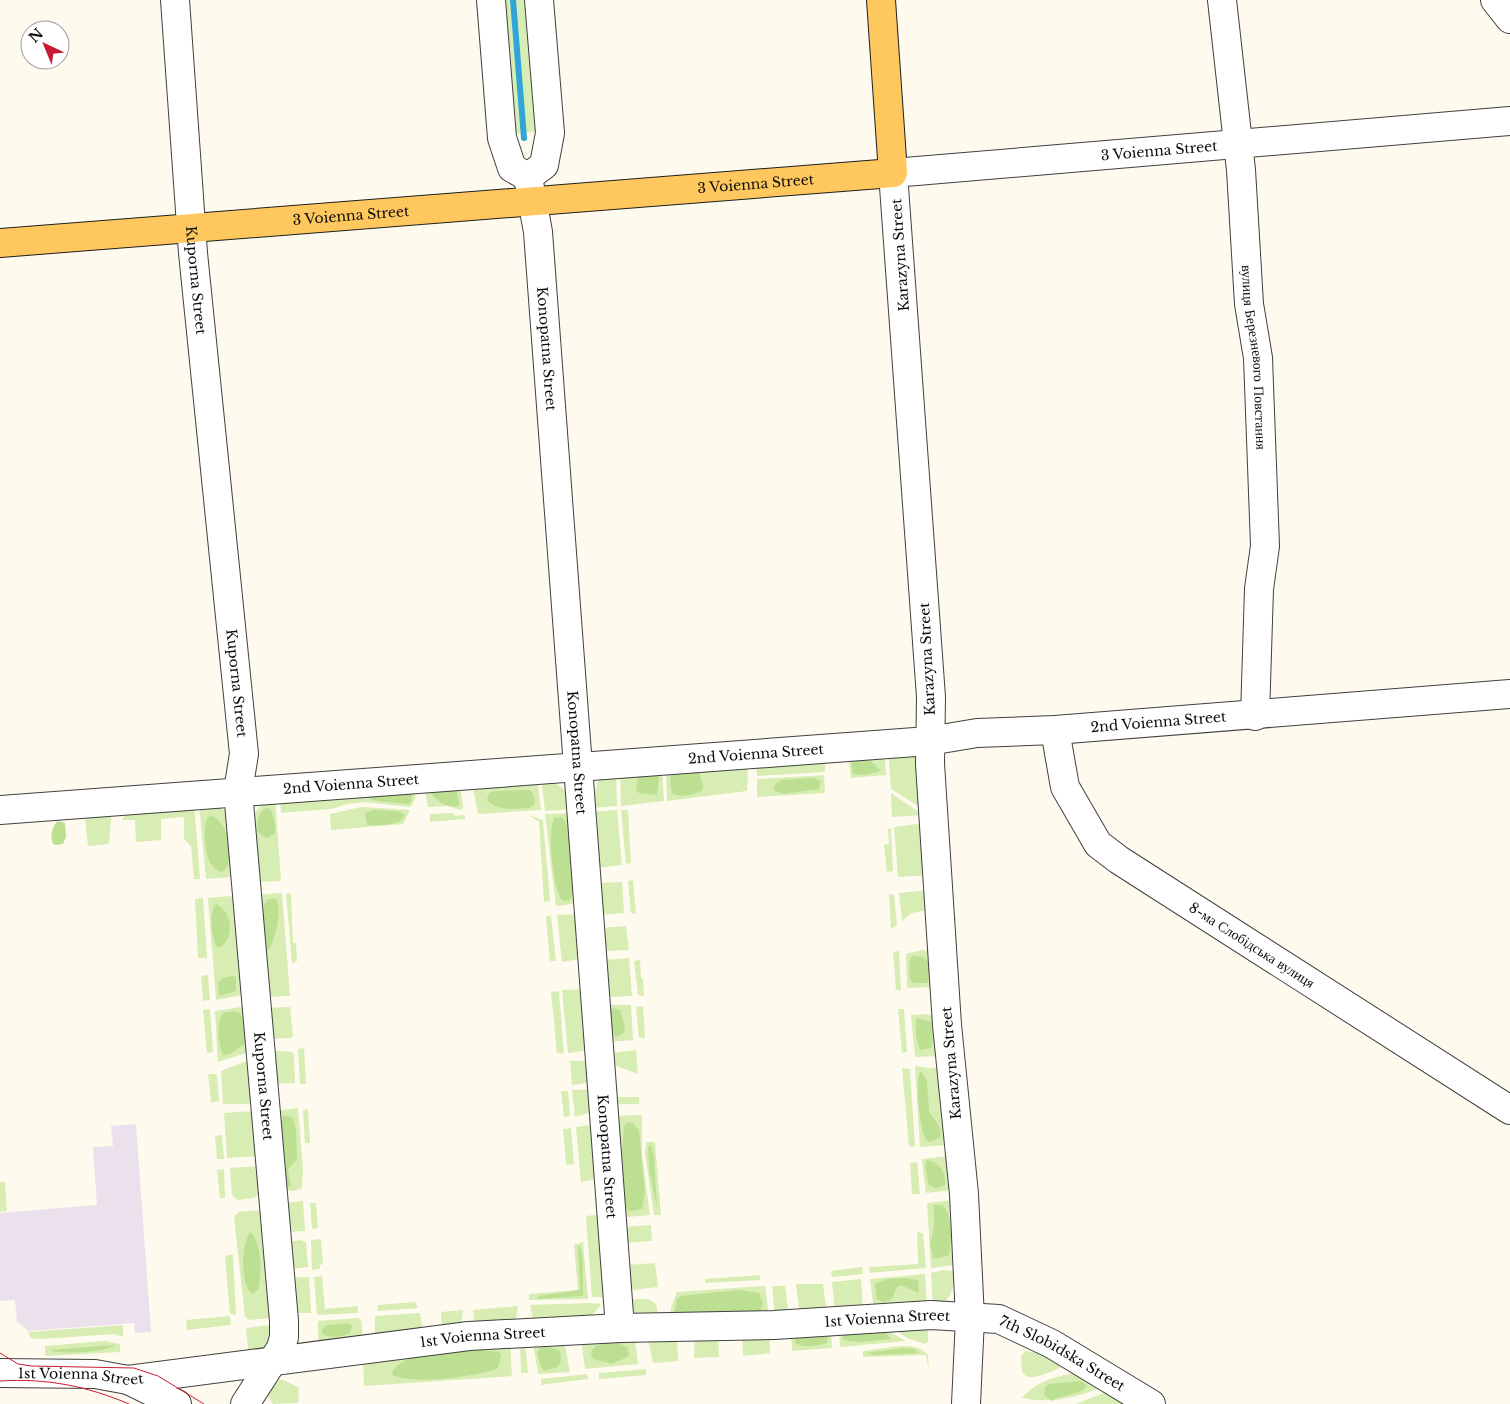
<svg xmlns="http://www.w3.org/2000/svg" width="1510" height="1404" font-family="'Libre Baskerville',serif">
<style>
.industrial{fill:#eae1ed}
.green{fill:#d7edb4}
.forest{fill:#bcdf92}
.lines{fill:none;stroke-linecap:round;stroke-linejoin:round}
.stream{stroke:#2fa5d8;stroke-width:6}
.minor-casing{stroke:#404040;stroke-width:30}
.major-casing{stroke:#1e1e1e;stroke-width:30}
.minor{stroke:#fff;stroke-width:28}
.major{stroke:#ffc85e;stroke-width:28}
.tram{stroke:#c91a34;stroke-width:1}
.labels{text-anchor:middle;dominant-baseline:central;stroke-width:5;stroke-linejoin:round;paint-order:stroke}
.street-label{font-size:14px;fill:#0d0d0d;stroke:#fff}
</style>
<rect width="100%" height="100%" fill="#fffaee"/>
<path class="industrial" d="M136,1124L151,1332L135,1333L134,1323L28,1331L17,1322L15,1300L0,1301V1213L97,1205L93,1147L113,1146L111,1126Z"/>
<g class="green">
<path d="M496,0H530L540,131L506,135Z"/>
<path d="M884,750L886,775L851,778L848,754Z"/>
<path d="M888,750L914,755L919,761L923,809L891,789Z"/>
<path d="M825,755V772L757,776L756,761Z"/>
<path d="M745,761L748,774L747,791L667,801L666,767Z"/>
<path d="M662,768L664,801L621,806L620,771Z"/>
<path d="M616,771L617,806L591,808L599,777Z"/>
<path d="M824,775L825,793L757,797V779Z"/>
<path d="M537,777L541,810L478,814L472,783Z"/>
<path d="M541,778C557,782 571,791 573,809L545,811Z"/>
<path d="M460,783L463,808L460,810L447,806L428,807L424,786Z"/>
<path d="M414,787L415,799L411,807L364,802L348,804L331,809L281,813L280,796Z"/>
<path d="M891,793L923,815L892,817Z"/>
<path d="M275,798L281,881L257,882L253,823C255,809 261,802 275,798Z"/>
<path d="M194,803L200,879H194L191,846L184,839V817L161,819V840L136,842L135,820H122L129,808Z"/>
<path d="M199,803L218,805L228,814L236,875L230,877L206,879Z"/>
<path d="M361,807L410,810L403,824L331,830L330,814Z"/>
<path d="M112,809L109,844L88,846L84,811Z"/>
<path d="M617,810L622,865L596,868L590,812Z"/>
<path d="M621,810H628L631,863L626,864Z"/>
<path d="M453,813L455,816L465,815V819L430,822V814Z"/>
<path d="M573,813L580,903L556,906L545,814Z"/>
<path d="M529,815L543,820L550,901L544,902L539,822Z"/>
<path d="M924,823L928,875L898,877L894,827Z"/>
<path d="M891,828L893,871L887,872L884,845L889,844L888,829Z"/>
<path d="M633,880L636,914L631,913L628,881Z"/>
<path d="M622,882L624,913L600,915L598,883Z"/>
<path d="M929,890L930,910L911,913L902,921L899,893Z"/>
<path d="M282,893L290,996L265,997L258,895Z"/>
<path d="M291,893L293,943H296L297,961L292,963L286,894Z"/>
<path d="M889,894L894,895L897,925L891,929Z"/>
<path d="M229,896L239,898L248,994L216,1000L208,898Z"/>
<path d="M203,898L207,958H198L195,899Z"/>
<path d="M581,914L584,958L562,962L557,915Z"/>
<path d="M546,916H551L556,961H550Z"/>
<path d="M626,926L629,950L603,951L601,928Z"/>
<path d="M922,950L933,952L936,987L907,988L906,954Z"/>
<path d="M899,951L901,990H896L893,952Z"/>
<path d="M629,958L632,996L606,997L603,960Z"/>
<path d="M640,960L641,978L643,979L644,996L638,995L634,961Z"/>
<path d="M208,975L210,1000L203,1001L201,976Z"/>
<path d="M587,989L591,1050L568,1053L562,990Z"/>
<path d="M559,991L564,1054L557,1053L551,992Z"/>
<path d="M607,1005H631L633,1040L609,1042Z"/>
<path d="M643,1006L645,1038H639L636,1007Z"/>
<path d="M241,1007L246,1009L252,1051L218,1062L215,1011Z"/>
<path d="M290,1007L293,1036L291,1038L269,1039L266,1008Z"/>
<path d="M210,1009L213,1052L207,1053L203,1010Z"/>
<path d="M898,1009H904L907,1052L902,1053Z"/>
<path d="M924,1014L938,1017L941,1056L915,1057L911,1015Z"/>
<path d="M304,1048L306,1084H300L298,1049Z"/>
<path d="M269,1050L292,1052L294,1055L295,1083L272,1084Z"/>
<path d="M636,1050L638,1074L611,1064L610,1053Z"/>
<path d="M570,1061H592L594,1082L572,1085Z"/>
<path d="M244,1062H250L254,1104H223L221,1071Z"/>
<path d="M915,1066L929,1068L942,1067L949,1145L920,1147Z"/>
<path d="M902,1068L910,1069L915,1146L909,1147Z"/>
<path d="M208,1074H217L219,1101L211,1103Z"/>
<path d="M594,1089L596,1111L575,1117L572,1090Z"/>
<path d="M561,1091H568L570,1116L564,1117Z"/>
<path d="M619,1097H639V1104H614V1098Z"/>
<path d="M298,1108L303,1169L302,1188L294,1191L282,1190L275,1111Z"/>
<path d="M308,1109L310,1143H305L303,1110Z"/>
<path d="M254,1111L258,1156L227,1158L224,1113Z"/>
<path d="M642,1115V1155L650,1215L628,1217L623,1215L615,1116Z"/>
<path d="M597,1124L601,1178L581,1182L576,1127Z"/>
<path d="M571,1128L574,1164L566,1165L563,1129Z"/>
<path d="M222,1135L224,1159H217L215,1136Z"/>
<path d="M646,1142H655L661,1215H654L645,1154Z"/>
<path d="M950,1156L953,1190L926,1193L922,1159Z"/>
<path d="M917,1162L920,1194H912L910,1163Z"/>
<path d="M258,1166L261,1193L254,1198L237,1200L232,1195L230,1168Z"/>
<path d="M224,1169L225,1198H220L217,1170Z"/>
<path d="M0,1182H5L7,1211L0,1212Z"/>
<path d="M954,1200L956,1265L931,1268L927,1203Z"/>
<path d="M303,1201L305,1231L286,1232L283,1203Z"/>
<path d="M310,1203H316L318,1228L312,1229Z"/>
<path d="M262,1210L270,1318L249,1320L245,1317L234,1217L239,1212Z"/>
<path d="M604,1214L605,1297H592L586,1216Z"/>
<path d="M651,1225L652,1241L625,1243L623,1227Z"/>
<path d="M917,1231L923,1234L926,1268L870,1273L869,1267L918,1264Z"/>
<path d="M321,1239L323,1264L320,1265V1269L312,1270L311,1240Z"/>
<path d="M300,1240L306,1242L308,1267L289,1269L287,1242Z"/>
<path d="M583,1242L588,1299L529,1300V1294L578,1290L574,1245Z"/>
<path d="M233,1254L236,1315L230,1314L225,1256Z"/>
<path d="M655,1263L658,1287L633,1290L628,1288L626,1265Z"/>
<path d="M862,1267L863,1274L832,1277L831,1271Z"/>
<path d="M944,1270L955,1271C954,1285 952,1305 933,1306L931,1273Z"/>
<path d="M925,1274L927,1306L874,1310L870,1279Z"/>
<path d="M760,1275V1280L705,1283V1279Z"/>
<path d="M322,1276L325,1309L358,1306V1313L317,1315L314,1277Z"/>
<path d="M309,1277L311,1313H296L290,1278Z"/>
<path d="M861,1279L863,1310L835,1313L832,1282Z"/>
<path d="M796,1284H823L827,1314L800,1315Z"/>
<path d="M765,1286L769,1317L671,1319V1307L677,1292Z"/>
<path d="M772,1286H785L789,1316L775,1317Z"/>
<path d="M642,1299C657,1300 659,1306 656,1319L637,1318L629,1300Z"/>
<path d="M415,1302L418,1308L377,1311L378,1305Z"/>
<path d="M589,1303L601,1304C587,1328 558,1323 534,1325L530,1305Z"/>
<path d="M518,1306L515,1326L474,1322L473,1310Z"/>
<path d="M463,1310L461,1329L442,1331L441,1312Z"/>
<path d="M420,1313L423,1332L375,1337V1316Z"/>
<path d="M230,1316L231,1325L187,1330L186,1320Z"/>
<path d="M359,1318L361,1320L363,1338L318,1342V1321Z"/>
<path d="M123,1325V1337L114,1334L43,1339L31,1338L28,1332Z"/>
<path d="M271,1325C272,1337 266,1351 253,1354L248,1349L246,1328Z"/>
<path d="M879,1326L906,1341L840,1347L839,1329Z"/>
<path d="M893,1328H928V1342L925,1344L907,1338Z"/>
<path d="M831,1329L832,1348L792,1351L791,1333Z"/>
<path d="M769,1334L770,1353L743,1356L742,1336Z"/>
<path d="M647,1335H677L678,1361L653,1363Z"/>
<path d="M695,1335L718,1336L719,1357L694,1358Z"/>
<path d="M581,1339H635L638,1364L585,1369Z"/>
<path d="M564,1340L570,1372L538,1374L533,1342Z"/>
<path d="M105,1341L120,1344V1352L45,1356V1346Z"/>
<path d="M520,1342H525L528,1373H521Z"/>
<path d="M510,1343L512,1376L364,1386L363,1358Z"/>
<path d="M899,1346C912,1346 918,1345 928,1355L929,1372L926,1355L863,1357V1351Z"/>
<path d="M1025,1351L1046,1354L1069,1363C1057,1369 1042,1378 1027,1377L1022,1372L1021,1356Z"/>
<path d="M646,1369V1375L599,1379V1373Z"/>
<path d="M1083,1371L1105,1385C1079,1398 1051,1404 1022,1398C1038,1379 1060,1376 1083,1371Z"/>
<path d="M587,1374L588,1379L541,1385V1379Z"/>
<path d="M274,1379L284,1380L299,1388L298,1403L273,1404L265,1391Z"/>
<path d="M1106,1392L1126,1404H1076Z"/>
</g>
<g class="forest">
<path d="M853,760L871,761L881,771L864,775L853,774L851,766Z"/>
<path d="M673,771H699L703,786L702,790C694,795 681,798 672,793L670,778Z"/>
<path d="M656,774L659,778L657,795L639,793L636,790L638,776Z"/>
<path d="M813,778L821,781L819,789L783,794L774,790L775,784L781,780Z"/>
<path d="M456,788L459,802L458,806C447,808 435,801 430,791Z"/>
<path d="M529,790L533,793L535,803L529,808C516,809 496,811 487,800L489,793L495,791Z"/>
<path d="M412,793L411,802L409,804L377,801L365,797Z"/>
<path d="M265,808L270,809C274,816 276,826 275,834L267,838L259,833C255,825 258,813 265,808Z"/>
<path d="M374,810L397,811L405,815C400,827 378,825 367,825L365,813Z"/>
<path d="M208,817L212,816C228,822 238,861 222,872C218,870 214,869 212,865C205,856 202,827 208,817Z"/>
<path d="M562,817C572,825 578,891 570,900L563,901C553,892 546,828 555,818Z"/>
<path d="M58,821L65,823L66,837L63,844L54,845C49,839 52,825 58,821Z"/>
<path d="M268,899H276C283,909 275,947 265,953C263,939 258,910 268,899Z"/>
<path d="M216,904C232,911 235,936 221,947L216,946C211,936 209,912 216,904Z"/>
<path d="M912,956L923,957L929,962L928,983H914L910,980L909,963Z"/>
<path d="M233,976L236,978V991L219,996L218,982L223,978Z"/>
<path d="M612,1008L620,1010L625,1027L623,1034L616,1037C609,1032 608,1015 612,1008Z"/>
<path d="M233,1011L240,1013L245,1024V1044L230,1054L223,1055C218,1044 216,1023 223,1013Z"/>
<path d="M916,1018L931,1022L933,1041L931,1048L920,1050L916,1038Z"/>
<path d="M921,1071L927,1081L929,1111C933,1120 943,1125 940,1138L930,1142L926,1140C920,1128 914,1080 921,1071Z"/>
<path d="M284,1115L292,1117L296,1130L297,1159L288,1169L291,1187L287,1186C282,1174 277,1125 284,1115Z"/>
<path d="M628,1122L634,1124L639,1131L645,1193L642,1209L629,1211L625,1207L622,1154L624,1126Z"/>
<path d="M651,1145L654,1157L657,1209L649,1167L648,1147Z"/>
<path d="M927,1160C939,1162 946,1172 945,1185L936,1188L929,1185L925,1166Z"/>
<path d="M934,1205H942C953,1214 952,1242 949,1255L936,1259L933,1257L930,1245L934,1227Z"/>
<path d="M250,1232C262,1240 262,1277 258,1290L252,1294C240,1284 241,1245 250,1232Z"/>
<path d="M578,1246H580L583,1260V1296L537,1299L539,1296L580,1290Z"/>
<path d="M906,1278L918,1280L919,1293L901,1285L897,1287L891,1300L884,1302L877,1300L875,1284L887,1279Z"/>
<path d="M738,1290L759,1293L763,1304L760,1312L674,1313L677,1299L681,1296Z"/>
<path d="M347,1323L352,1326L350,1333C342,1337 328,1339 322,1333V1329L327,1325Z"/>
<path d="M884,1331L891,1339L859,1342L843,1340V1334Z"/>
<path d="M823,1335L828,1338L827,1343C818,1346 803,1348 795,1343L796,1337Z"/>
<path d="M609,1342H617L628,1348L629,1356L612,1364L593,1359L591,1354L594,1347Z"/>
<path d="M115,1345C109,1352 57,1355 49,1350Z"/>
<path d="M548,1346L560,1351L561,1361L558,1367L544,1371L541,1367L537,1353L540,1348Z"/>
<path d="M903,1348L914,1349L919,1353L874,1355L865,1353Z"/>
<path d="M481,1350L499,1352L501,1356L498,1368C483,1376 405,1386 392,1374C400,1350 459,1351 481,1350Z"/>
<path d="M1081,1381L1087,1386C1078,1397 1063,1393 1052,1401L1044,1395L1045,1387L1049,1384Z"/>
</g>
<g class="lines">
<path class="stream" d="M513,0L524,138"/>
<g class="minor-casing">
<g id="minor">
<path id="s1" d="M175,0L193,253L244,754L238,791L284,1321V1337L281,1348L245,1404"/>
<path d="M491,0L502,138L512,168L528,177"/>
<path id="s2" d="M539,0L550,133L544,165L528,177L538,232L620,1328"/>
<path id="s3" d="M1222,0L1241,170L1249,304L1258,358L1265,546L1259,589L1255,716"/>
<path d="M1495,0L1510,19"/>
<path id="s4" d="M1055,730L1065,787L1098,844L1119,860L1510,1110"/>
<path id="s5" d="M0,810L929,741L977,733L1055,730L1510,694"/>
<path id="s6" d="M0,1373L95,1374L128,1380L469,1336L620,1328L774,1325L931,1315L999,1319L1052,1344L1151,1404"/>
<path d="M128,1380L177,1404"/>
<path id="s7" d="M966,1404L970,1318L964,1194L947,1025L930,764L931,697L893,173L1510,121"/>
</g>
</g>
<g class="major-casing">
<g id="major">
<path id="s8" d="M0,243L893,173L881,0"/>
</g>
</g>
<use href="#minor" class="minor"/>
<use href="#major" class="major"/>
<g class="tram">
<path d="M0,1353L18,1364L31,1366L134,1368L158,1376L204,1404"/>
<path d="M0,1381C46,1378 87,1386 129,1404"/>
</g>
</g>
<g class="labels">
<g class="street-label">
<text stroke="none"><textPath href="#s7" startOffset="1501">3 Voienna Street</textPath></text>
<text stroke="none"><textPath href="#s8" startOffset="758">3 Voienna Street</textPath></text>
<text stroke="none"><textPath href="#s8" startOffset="352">3 Voienna Street</textPath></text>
<text transform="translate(900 255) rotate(-94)">Karazyna Street</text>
<text stroke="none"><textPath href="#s1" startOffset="281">Kuporna Street</textPath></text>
<text stroke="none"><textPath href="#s2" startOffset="359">Konopatna Street</textPath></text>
<text stroke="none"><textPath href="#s3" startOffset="359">вулиця Березневого Повстання</textPath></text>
<text transform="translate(927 659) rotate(-93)">Karazyna Street</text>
<text stroke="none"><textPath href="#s1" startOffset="686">Kuporna Street</textPath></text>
<text stroke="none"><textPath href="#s5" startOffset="1162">2nd Voienna Street</textPath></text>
<text stroke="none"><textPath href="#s2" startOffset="764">Konopatna Street</textPath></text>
<text stroke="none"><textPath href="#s5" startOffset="758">2nd Voienna Street</textPath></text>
<text stroke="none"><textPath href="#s5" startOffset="352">2nd Voienna Street</textPath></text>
<text stroke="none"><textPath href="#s4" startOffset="308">8-ма Слобідська вулиця</textPath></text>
<text transform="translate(951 1063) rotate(-95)">Karazyna Street</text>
<text stroke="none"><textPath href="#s1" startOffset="1091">Kuporna Street</textPath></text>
<text stroke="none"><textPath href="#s2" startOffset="1169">Konopatna Street</textPath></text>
<text stroke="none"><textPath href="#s6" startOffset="891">1st Voienna Street</textPath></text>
<text stroke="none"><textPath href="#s6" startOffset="486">1st Voienna Street</textPath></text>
<text stroke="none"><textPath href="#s6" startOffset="1075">7th Slobidska Street</textPath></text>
<text stroke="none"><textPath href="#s6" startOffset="81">1st Voienna Street</textPath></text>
</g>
</g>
<g transform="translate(45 45) rotate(316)"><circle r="24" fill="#ffffff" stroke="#9e9e9e"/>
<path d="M0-4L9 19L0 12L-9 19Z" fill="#c91a34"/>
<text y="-8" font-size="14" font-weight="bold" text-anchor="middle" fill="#0d0d0d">N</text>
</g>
</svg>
